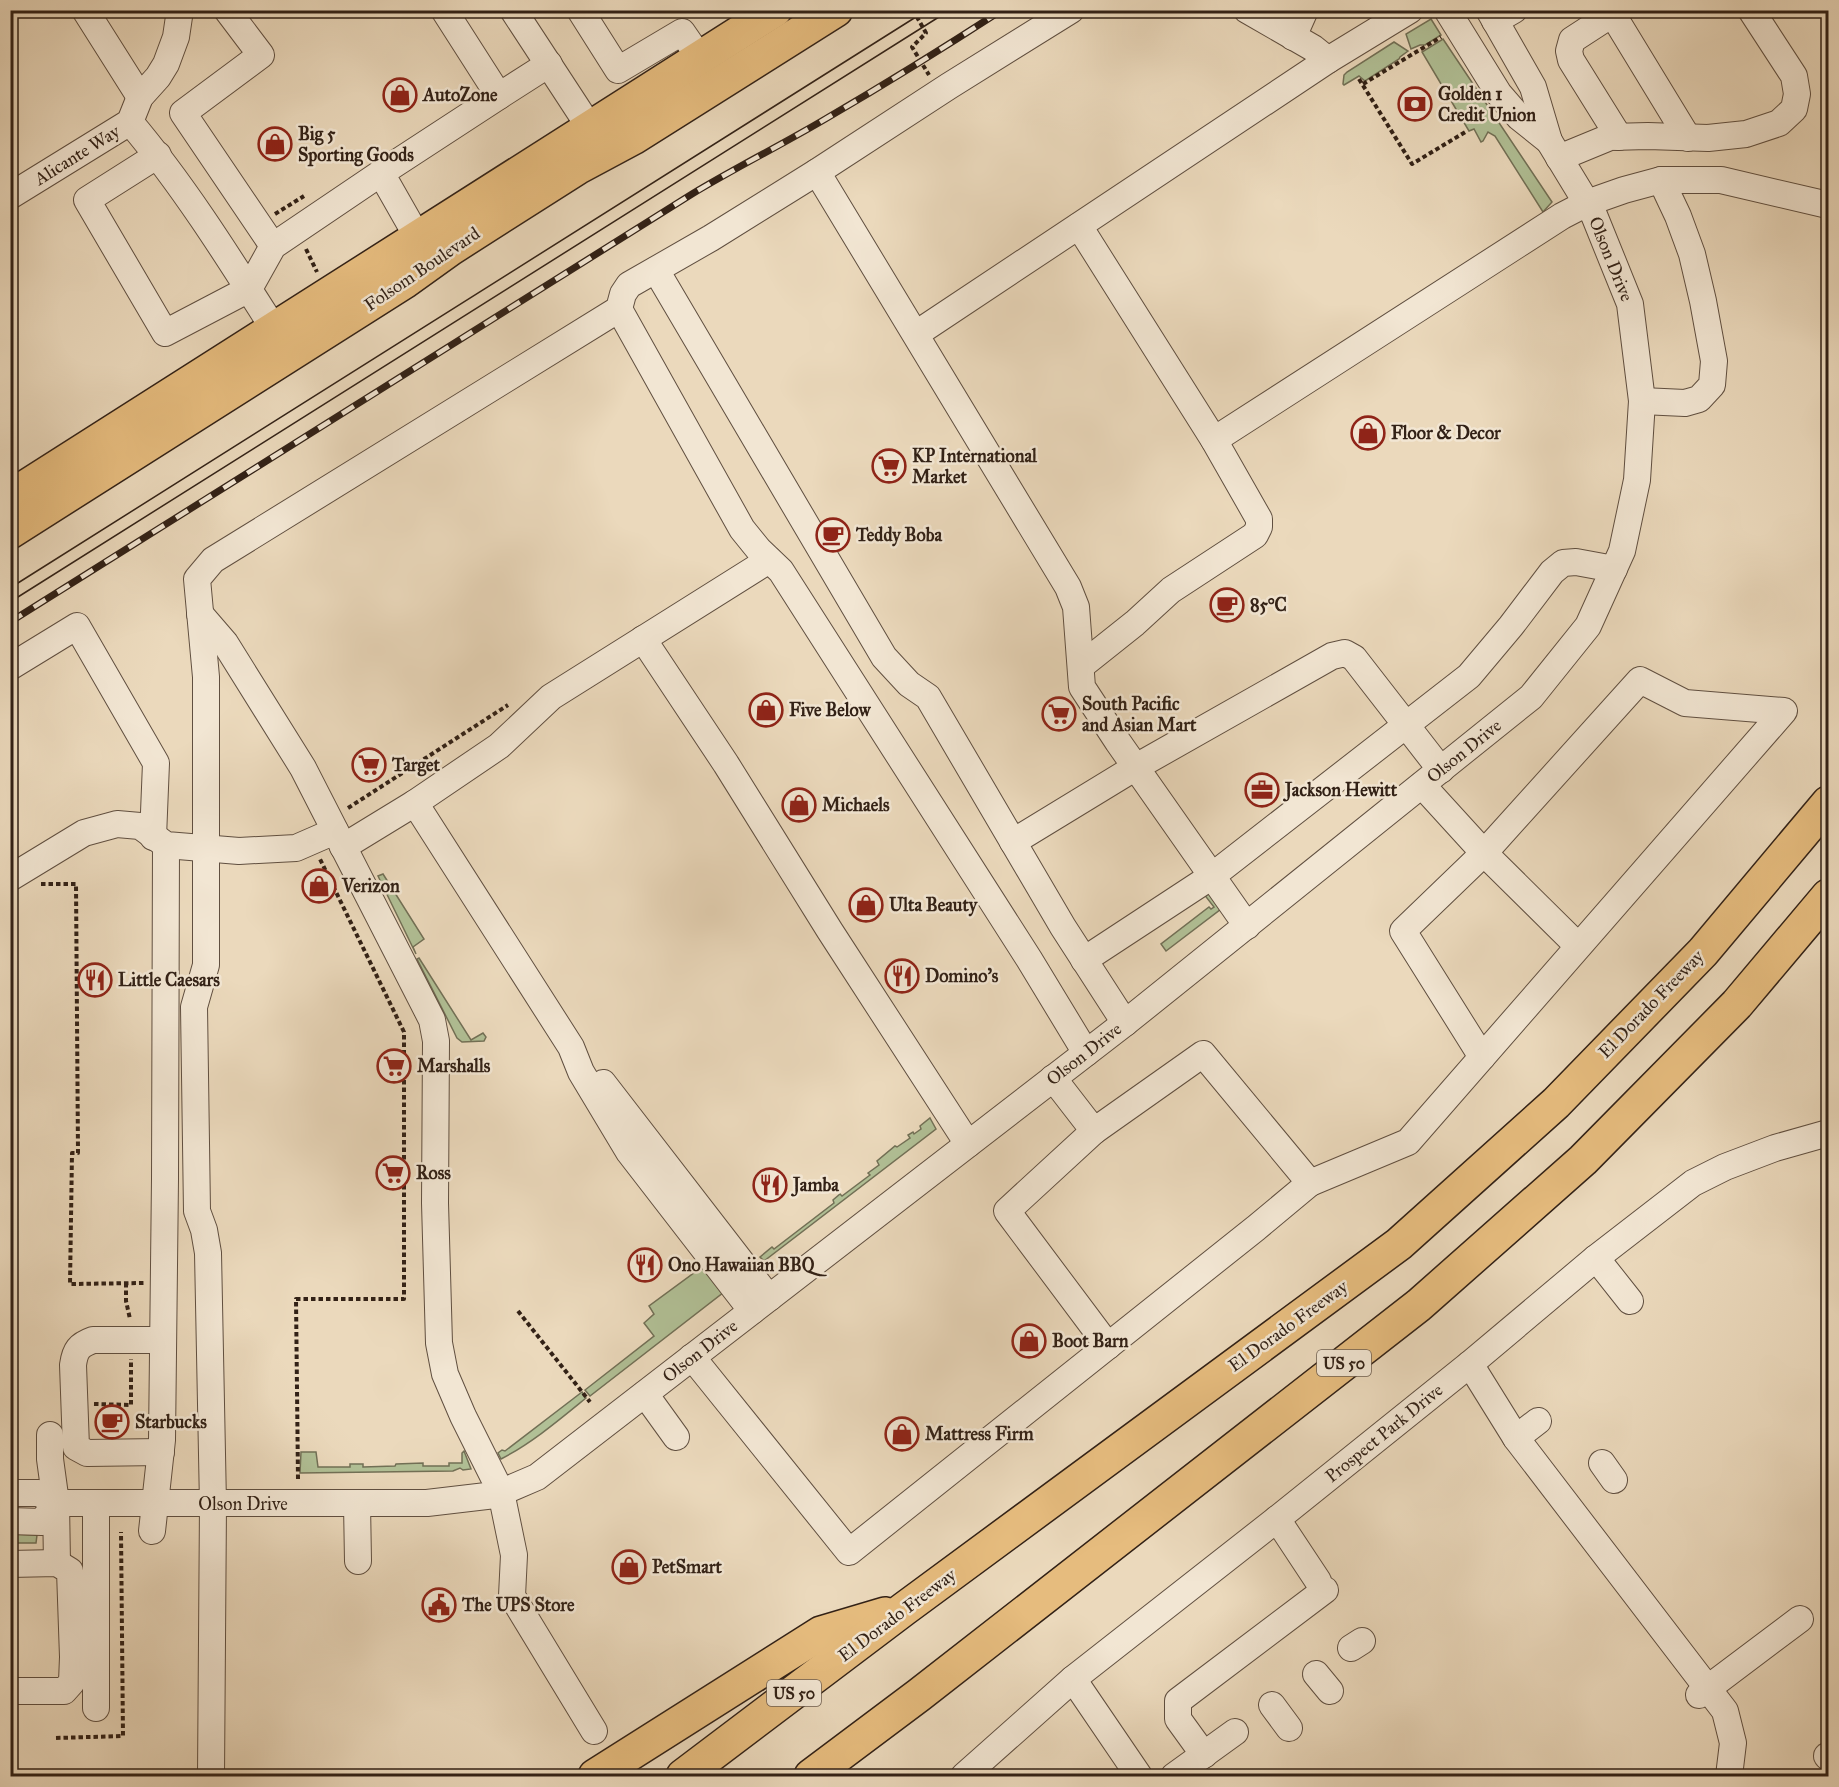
<svg xmlns="http://www.w3.org/2000/svg" width="1839" height="1787" font-family="'IM FELL Great Primer',serif">
<style>
.green{fill:#b1c096;stroke:#727056;stroke-width:1.5}
.lines{fill:none;stroke-linecap:round;stroke-linejoin:round}
.minor-casing{stroke:#604f40;stroke-width:28}
.major-casing{stroke:#322116;stroke-width:36}
.highway-casing{stroke:#322116;stroke-width:36}
.path{stroke:#322116;stroke-width:4;stroke-dasharray:4.5 3;stroke-linecap:butt}
.minor{stroke:#f2e6d3;stroke-width:26}
.major{stroke:#e6bc7e;stroke-width:33}
.highway{stroke:#e6bc7e;stroke-width:33}
.tram{stroke:#322116;stroke-width:1.5}
.rail-casing{stroke:#322116;stroke-width:7}
.rail{stroke:#f2e6d3;stroke-width:4.5;stroke-dasharray:14;stroke-linecap:butt}
.labels{text-anchor:middle;dominant-baseline:central;stroke-width:5;stroke-linejoin:round;paint-order:stroke}
.shield{fill:#f2e6d3;stroke:#6c5c4f;stroke-width:1.5}
.shield-label{font-size:16px;font-weight:bold;fill:#322116}
.poi-label{font-size:18px;font-weight:bold;fill:#322116;stroke:#f2e6d3;text-anchor:start}
.street-label{font-size:18px;fill:#322116;stroke:#f2e6d3}
</style>
<rect width="100%" height="100%" fill="#ebd9bc"/>
<filter id="stains"><feTurbulence type="fractalNoise" baseFrequency=".00333" numOctaves="4"/><feColorMatrix values="0 0 0 0 .2 0 0 0 0 .09 0 0 0 0 .02 0 0 0 .5 -.17"/></filter>
<radialGradient id="worn" r=".72"><stop offset=".6" stop-color="#630" stop-opacity="0"/><stop offset="1" stop-color="#630" stop-opacity=".3"/></radialGradient>
<g class="green">
<path d="M1431,19L1441,35L1425,45H1420L1411,49L1406,34Z"/>
<path d="M1443,39L1552,202L1543,212L1495,136L1488,132L1483,141L1481,142L1474,129L1469,131L1422,52Z"/>
<path d="M1394,42L1408,51L1400,57L1399,59L1365,81L1359,76L1344,85L1343,84L1344,75L1347,72Z"/>
<path d="M383,874L424,939L413,947L416,954L378,876Z"/>
<path d="M1207,890L1221,909L1166,951L1161,944L1209,907L1211,909L1214,907L1203,893Z"/>
<path d="M419,958L471,1040L483,1033L486,1037L484,1041L462,1042L457,1038L419,963L417,959Z"/>
<path d="M930,1118L936,1129L764,1261L760,1257L772,1247L774,1249L834,1203L833,1200L840,1194L842,1196L870,1175L868,1173L879,1165L877,1161L895,1146L897,1147L910,1138L908,1135L913,1132L914,1134L921,1129L920,1126Z"/>
<path d="M706,1264L724,1292L590,1396L585,1390L654,1336L644,1323L654,1314L649,1306Z"/>
<path d="M582,1392L586,1398C559,1420 532,1443 501,1459L498,1453L502,1450L505,1451Z"/>
<path d="M464,1451L471,1469L463,1470L460,1468L453,1471L300,1473L301,1452H316L318,1467H350V1464H363V1467L395,1466L396,1464L423,1463V1466H449V1463H462V1453Z"/>
<path d="M11,1534L37,1535L36,1543H11Z"/>
</g>
<g class="lines">
<g class="minor-casing">
<g id="minor">
<path d="M85,10L140,97"/>
<path d="M227,10L261,55L183,113L273,246"/>
<path d="M513,10L600,143"/>
<path d="M580,10L618,70L682,32L700,58"/>
<path d="M1247,10L1313,48L1328,60"/>
<path d="M1447,10L1499,94L1519,117L1549,141"/>
<path d="M1610,10L1688,138"/>
<path d="M1612,14L1572,40L1569,51L1571,60L1619,137"/>
<path d="M1495,21L1514,10"/>
<path d="M1293,37L1305,10"/>
<path d="M499,96L549,64"/>
<path d="M130,122C184,186 229,258 274,329"/>
<path d="M158,155L87,200L165,333L249,289L273,246L381,173"/>
<path d="M1559,158L1610,137L1648,136L1708,138L1746,134L1779,123L1794,109L1797,94L1794,76L1751,10"/>
<path d="M817,172L1068,587L1076,607L1082,687L1118,742L1247,926"/>
<path d="M10,196L130,122L140,97L158,77L166,64L176,37L180,10"/>
<path d="M1079,226L1214,440L1259,519V527L1255,535L1171,590L1135,623L1081,666"/>
<path d="M418,238L381,173L499,96L444,10"/>
<path d="M656,270L884,657L909,684L928,697L1063,927L1125,1023"/>
<path d="M619,309L742,529L759,550L781,571L1029,959L1086,1053"/>
<path d="M916,334L1328,60L1410,10"/>
<path d="M1642,401L1685,403L1699,399L1712,385L1714,361L1703,301L1692,254L1678,216L1661,180"/>
<path d="M1214,440L1562,216L1587,203L1624,190L1661,180H1721L1828,205"/>
<path d="M200,614L225,643L303,768L432,1020L436,1041L435,1203L439,1343L445,1374L463,1416L501,1492L514,1555L512,1596L594,1731"/>
<path d="M643,639L726,764L830,931L968,1144"/>
<path d="M10,667L77,626L156,763L153,837"/>
<path d="M1422,785L1484,853L1403,931L1482,1057"/>
<path d="M415,803L571,1047L581,1072L629,1152L752,1311"/>
<path d="M1013,842L1136,767L1332,656L1345,653L1354,658L1441,770"/>
<path d="M343,847L415,803L499,746L551,697L769,560"/>
<path d="M10,878L84,833L117,824L140,826L166,845L239,851L296,848L335,831"/>
<path d="M1084,960L1212,876L1469,676L1511,626L1552,572L1563,563L1576,562L1614,569"/>
<path d="M603,1083L769,1298"/>
<path d="M1094,1131L1007,1211L1108,1346"/>
<path d="M1310,1183L1408,1142L1784,711L1685,703L1640,680L1484,853L1578,946"/>
<path d="M1596,1258L1630,1301"/>
<path d="M692,1357L849,1552L1256,1228L1310,1183L1203,1054L1094,1131L1053,1078"/>
<path d="M1470,1364L1516,1438L1725,1711L1733,1743L1729,1776"/>
<path d="M645,1394L676,1437"/>
<path d="M50,1435V1459L56,1503L57,1563"/>
<path d="M1516,1438L1538,1421"/>
<path d="M161,1452L87,1453L76,1447L73,1365C75,1350 79,1345 93,1340H163"/>
<path d="M1602,1463L1614,1480"/>
<path d="M10,1493H39L56,1503H427L495,1495L537,1477L1125,1023L1531,697L1588,626L1622,551L1637,480L1642,401L1630,304L1594,215L1549,141L1533,87L1489,10"/>
<path d="M357,1504L358,1561"/>
<path d="M1277,1519L1318,1581"/>
<path d="M10,1521L42,1522L56,1503"/>
<path d="M152,1531L162,1440L165,1179L166,845"/>
<path d="M10,1564L57,1563L70,1571L73,1657L72,1682L64,1691H10"/>
<path d="M1351,1648L1362,1641"/>
<path d="M1316,1674L1330,1691"/>
<path d="M1073,1679L1139,1776"/>
<path d="M1699,1695L1800,1619"/>
<path d="M1272,1705L1289,1728"/>
<path d="M96,1708V1504"/>
<path d="M1204,1755L1178,1719V1701L1325,1590"/>
<path d="M1827,1756L1828,1757"/>
<path d="M211,1776L213,1504L208,1253L204,1230L197,1211L194,1007L206,965V677L197,579L213,560L619,309L623,294L629,285L711,238L817,172L949,86L1071,10"/>
<path d="M964,1776L1073,1679L1277,1519L1470,1364L1596,1258L1693,1183L1725,1167L1775,1148L1828,1133"/>
<path d="M1174,1776L1235,1732"/>
</g>
</g>
<g class="major-casing">
<g id="major">
<path d="M10,497L775,10"/>
<path d="M10,532L404,282L450,249L577,168L633,138L836,10"/>
</g>
</g>
<g class="highway-casing">
<g id="highway">
<path d="M595,1776L821,1633L885,1614"/>
<path d="M683,1776L904,1609L1399,1244L1556,1103L1703,952L1828,803"/>
<path d="M811,1776L919,1695L1419,1305L1583,1160L1737,1004L1828,896"/>
</g>
</g>
<g class="path">
<path d="M913,10L926,33L912,47L929,75"/>
<path d="M1359,79L1412,164L1467,131"/>
<path d="M1363,84L1441,37"/>
<path d="M275,214L304,196"/>
<path d="M306,249L317,272"/>
<path d="M348,808L508,705"/>
<path d="M41,884H76L78,1153H72L70,1284L144,1283"/>
<path d="M126,1283V1301L130,1319"/>
<path d="M518,1311L590,1402"/>
<path d="M94,1404L131,1405V1359"/>
<path d="M298,1479L296,1299H404V1032L320,859"/>
<path d="M56,1738L123,1736L121,1532"/>
</g>
<use href="#minor" class="minor"/>
<use href="#major" class="major"/>
<use href="#highway" class="highway"/>
<g class="tram">
<path d="M10,588L927,10"/>
<path d="M10,602L950,10"/>
</g>
<g class="rail-casing">
<path id="rail" d="M10,622L692,194C737,167 783,144 827,118C887,83 945,47 1002,10"/>
</g>
<use href="#rail" class="rail"/>
</g>
<defs>
<g id="shop-ring" transform="scale(1.725)"><circle r="9.5" fill="#f2e6d3" stroke="#8f2418" stroke-width="1.5"/><path d="M-5-2.5h2.3a2.7 3.5 0 0 1 5.4 0H5L5.5 6h-11ZM-1.5-2.5h3a1.5 2.3 0 0 0-3 0Z" fill="#8f2418"/></g>
<g id="bank-ring" transform="scale(1.725)"><circle r="9.5" fill="#f2e6d3" stroke="#8f2418" stroke-width="1.5"/><path d="M-6-4H6V4H-6ZM0-2.3a2.3 2.3 0 1 0 0 4.6a2.3 2.3 0 1 0 0-4.6Z" fill="#8f2418"/></g>
<g id="supermarket-ring" transform="scale(1.725)"><circle r="9.5" fill="#f2e6d3" stroke="#8f2418" stroke-width="1.5"/><path d="M-6-5.5h2.5l.6 2H6L4.5 2H-2.5L-4.4-4H-6ZM-1.5 3.2a1.3 1.3 0 1 0 .1 0ZM3 3.2a1.3 1.3 0 1 0 .1 0Z" fill="#8f2418"/></g>
<g id="cafe-ring" transform="scale(1.725)"><circle r="9.5" fill="#f2e6d3" stroke="#8f2418" stroke-width="1.5"/><path d="M-5.5-4.5H6V0H3Q3 3.5 0 3.5H-2.5Q-5.5 3.5-5.5 0ZM3-3.2v2h1.7v-2ZM-6 4.5H4V6H-6Z" fill="#8f2418"/></g>
<g id="office-ring" transform="scale(1.725)"><circle r="9.5" fill="#f2e6d3" stroke="#8f2418" stroke-width="1.5"/><path d="M-6-3h4V-5.5h4V-3h4V5H-6ZM-1-4.5V-3h2v-1.5ZM-6 0V1H6V0Z" fill="#8f2418"/></g>
<g id="restaurant-ring" transform="scale(1.725)"><circle r="9.5" fill="#f2e6d3" stroke="#8f2418" stroke-width="1.5"/><path d="M-5-6h1v4h1v-4h1v4h1v-4h1v5L-1.5 .5V6h-2V.5L-5-1ZM5-6V6H3V1.5H1.5Q1.5-4 5-6Z" fill="#8f2418"/></g>
<g id="civic-ring" transform="scale(1.725)"><circle r="9.5" fill="#f2e6d3" stroke="#8f2418" stroke-width="1.5"/><path d="M-.6-6.5H3V-4.5H.6V-3L4-1V1h2V6H-6V1h2V-1L-.6-3ZM-1.2 2.5V6h2.4V2.5Z" fill="#8f2418"/></g>
</defs>
<g fill-rule="evenodd">
<use href="#shop-ring" x="400" y="95"/>
<use href="#bank-ring" x="1415" y="104"/>
<use href="#shop-ring" x="275" y="144"/>
<use href="#shop-ring" x="1368" y="433"/>
<use href="#supermarket-ring" x="889" y="466"/>
<use href="#cafe-ring" x="833" y="535"/>
<use href="#cafe-ring" x="1227" y="605"/>
<use href="#shop-ring" x="766" y="710"/>
<use href="#supermarket-ring" x="1059" y="714"/>
<use href="#supermarket-ring" x="369" y="765"/>
<use href="#office-ring" x="1262" y="790"/>
<use href="#shop-ring" x="799" y="805"/>
<use href="#shop-ring" x="319" y="886"/>
<use href="#shop-ring" x="866" y="905"/>
<use href="#restaurant-ring" x="902" y="976"/>
<use href="#restaurant-ring" x="95" y="980"/>
<use href="#supermarket-ring" x="394" y="1066"/>
<use href="#supermarket-ring" x="393" y="1173"/>
<use href="#restaurant-ring" x="770" y="1185"/>
<use href="#restaurant-ring" x="645" y="1265"/>
<use href="#shop-ring" x="1029" y="1341"/>
<use href="#cafe-ring" x="112" y="1422"/>
<use href="#shop-ring" x="902" y="1434"/>
<use href="#shop-ring" x="629" y="1567"/>
<use href="#civic-ring" x="439" y="1605"/>
</g>
<g class="labels">
<g class="shield">
<rect x="1317" y="1350" width="54" height="26" rx="4.5"/>
<rect x="767" y="1680" width="54" height="26" rx="4.5"/>
</g>
<g class="shield-label">
<text x="1344" y="1363">US 50</text>
<text x="794" y="1693">US 50</text>
</g>
<g class="poi-label">
<text x="1438" y="94">Golden 1<tspan x="1438" dy="21">Credit Union</tspan></text>
<text x="423" y="95">AutoZone</text>
<text x="298" y="134">Big 5<tspan x="298" dy="21">Sporting Goods</tspan></text>
<text x="1391" y="433">Floor &amp; Decor</text>
<text x="912" y="456">KP International<tspan x="912" dy="21">Market</tspan></text>
<text x="856" y="535">Teddy Boba</text>
<text x="1250" y="605">85°C</text>
<text x="1082" y="704">South Pacific<tspan x="1082" dy="21">and Asian Mart</tspan></text>
<text x="789" y="710">Five Below</text>
<text x="392" y="765">Target</text>
<text x="1285" y="790">Jackson Hewitt</text>
<text x="822" y="805">Michaels</text>
<text x="342" y="886">Verizon</text>
<text x="889" y="905">Ulta Beauty</text>
<text x="925" y="976">Domino's</text>
<text x="118" y="980">Little Caesars</text>
<text x="417" y="1066">Marshalls</text>
<text x="416" y="1173">Ross</text>
<text x="793" y="1185">Jamba</text>
<text x="668" y="1265">Ono Hawaiian BBQ</text>
<text x="1052" y="1341">Boot Barn</text>
<text x="135" y="1422">Starbucks</text>
<text x="925" y="1434">Mattress Firm</text>
<text x="652" y="1567">PetSmart</text>
<text x="462" y="1605">The UPS Store</text>
</g>
<g class="street-label">
<text transform="translate(77 155) rotate(-32)">Alicante Way</text>
<text transform="translate(1611 259) rotate(68)">Olson Drive</text>
<text transform="translate(422 269) rotate(-34)">Folsom Boulevard</text>
<text transform="translate(1464 751) rotate(-39)">Olson Drive</text>
<text transform="translate(1651 1004) rotate(-46)">El Dorado Freeway</text>
<text transform="translate(1084 1054) rotate(-38)">Olson Drive</text>
<text transform="translate(1288 1326) rotate(-36)">El Dorado Freeway</text>
<text transform="translate(700 1351) rotate(-38)">Olson Drive</text>
<text transform="translate(1384 1433) rotate(-39)">Prospect Park Drive</text>
<text x="243" y="1504">Olson Drive</text>
<text transform="translate(897 1615) rotate(-37)">El Dorado Freeway</text>
</g>
</g>
<rect width="1839" height="1787" fill="none" stroke="#ebd9bc" stroke-width="36"/>
<rect x="12" y="12" width="1815" height="1763" fill="none" stroke="#322116" stroke-width="3"/>
<rect x="18" y="18" width="1803" height="1751" fill="none" stroke="#322116" stroke-width="1.5"/>
<rect width="100%" height="100%" filter="url(#stains)"/>
<rect width="100%" height="100%" fill="url(#worn)"/>
</svg>
